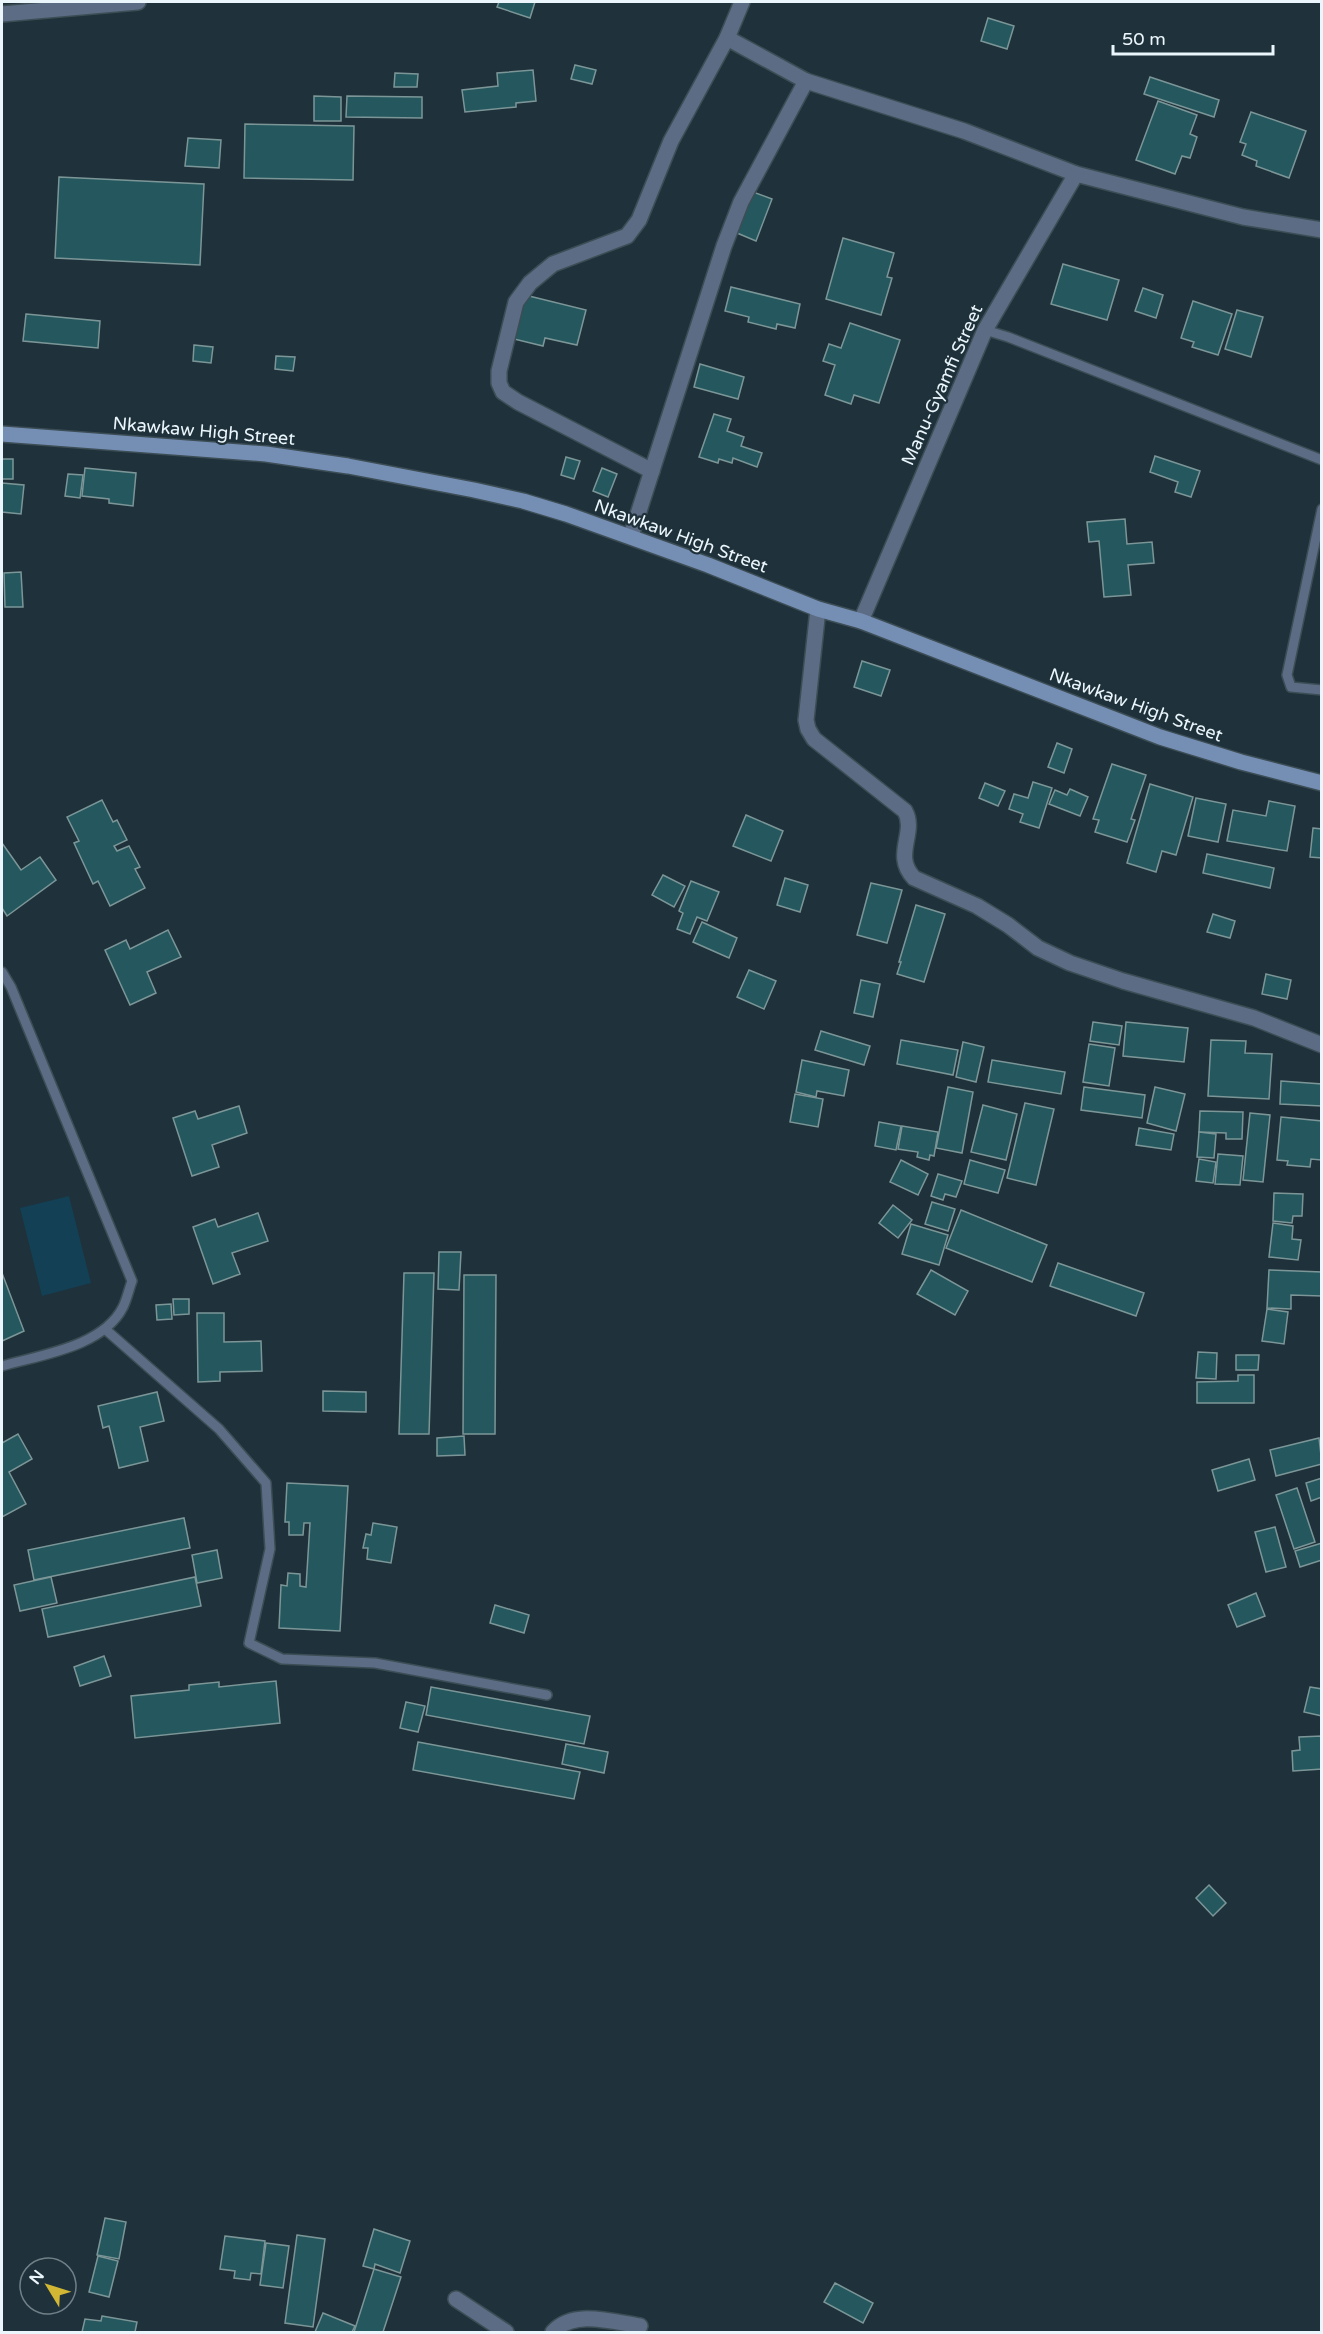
<svg xmlns="http://www.w3.org/2000/svg" width="1323" height="2334" font-family="'Varela Round',sans-serif">
<style>
.green{fill:#134054}
.building{fill:#24585e;stroke:#7c9698;stroke-width:1.5}
.lines{fill:none;stroke-linecap:round;stroke-linejoin:round}
.lane-casing{stroke:#3c4d55;stroke-width:12}
.street-casing{stroke:#3c4d55;stroke-width:18}
.secondary-casing{stroke:#3c4d55;stroke-width:18}
.lane{stroke:#5c6c84;stroke-width:9}
.street{stroke:#5c6c84;stroke-width:15}
.secondary{stroke:#758fb4;stroke-width:15}
.labels{text-anchor:middle;dominant-baseline:central;stroke-width:4.5;stroke-linejoin:round;paint-order:stroke}
.street-label{font-size:18px;fill:#ebf6fc;stroke:#1f313a}
</style>
<rect width="100%" height="100%" fill="#1f313a"/>
<path class="green" d="M69,1196L91,1283L42,1296L20,1208Z"/>
<g class="building">
<path d="M499,2H535L530,18L497,7Z"/>
<path d="M988,18L1014,26L1007,49L981,41Z"/>
<path d="M575,65L596,70L592,84L571,79Z"/>
<path d="M533,70L536,101L516,103V107L465,112L462,90L498,86L497,73Z"/>
<path d="M395,73L418,74L417,87H394Z"/>
<path d="M1150,77L1219,100L1214,117L1144,94Z"/>
<path d="M314,96L341,97V121H314Z"/>
<path d="M347,96L422,97V118L346,117Z"/>
<path d="M1158,101L1197,115L1190,134L1197,137L1190,158L1182,156L1175,174L1136,160Z"/>
<path d="M1251,112L1306,131L1289,178L1256,166L1257,161L1242,155L1246,144L1240,142Z"/>
<path d="M245,124L354,126L353,180L244,178Z"/>
<path d="M188,138L221,140L219,168L185,166Z"/>
<path d="M59,177L204,184L200,265L55,258Z"/>
<path d="M753,192L772,199L756,241L737,233Z"/>
<path d="M843,238L894,253L887,277L892,278L881,315L826,299Z"/>
<path d="M1063,264L1119,280L1107,320L1051,304Z"/>
<path d="M731,287L800,304L795,328L777,324L776,329L748,322L749,317L725,311Z"/>
<path d="M1143,288L1163,295L1156,318L1135,311Z"/>
<path d="M525,295L586,310L577,345L545,338L543,346L514,339Z"/>
<path d="M1193,301L1232,314L1218,355L1192,347L1194,342L1181,338Z"/>
<path d="M1237,310L1263,317L1251,357L1225,349Z"/>
<path d="M26,314L100,321L98,348L23,341Z"/>
<path d="M850,323L900,340L879,403L854,395L851,404L825,395L835,365L823,361L829,344L841,348Z"/>
<path d="M194,345L213,347L211,363L193,361Z"/>
<path d="M276,356L295,357L293,371L275,369Z"/>
<path d="M700,364L744,377L738,399L694,387Z"/>
<path d="M714,414L731,419L727,431L744,437L741,446L762,453L757,467L733,458L732,463L719,459L718,463L699,457Z"/>
<path d="M1155,456L1200,471L1191,497L1175,492L1178,482L1150,472Z"/>
<path d="M566,457L580,461L574,479L561,475Z"/>
<rect x="2" y="459" width="11" height="20"/>
<path d="M85,468L136,473L133,506L109,503V499L82,496Z"/>
<path d="M602,468L617,474L608,497L593,491Z"/>
<path d="M68,474L83,475L80,498L65,496Z"/>
<path d="M2,483L24,485L21,514L2,512Z"/>
<path d="M1125,519L1127,544L1152,542L1154,563L1128,565L1131,595L1104,597L1099,541L1089,542L1087,522Z"/>
<path d="M21,572L23,607H5L4,573Z"/>
<path d="M862,661L890,670L881,696L854,687Z"/>
<path d="M1057,743L1072,749L1064,773L1048,767Z"/>
<path d="M1112,764L1146,775L1131,819L1135,820L1127,842L1095,832L1099,820L1093,819Z"/>
<path d="M1033,782L1052,788L1039,828L1020,822L1023,814L1009,809L1014,794L1028,798Z"/>
<path d="M985,783L1005,791L998,806L979,798Z"/>
<path d="M1150,784L1193,797L1176,855L1162,851L1156,872L1127,863Z"/>
<path d="M1070,789L1088,797L1080,816L1049,804L1055,790L1067,795Z"/>
<path d="M1196,798L1226,804L1218,842L1188,836Z"/>
<path d="M102,800L113,822L117,820L127,840L114,846L117,851L129,846L140,867L135,869L145,888L110,906L98,881L93,884L74,843L79,841L67,817Z"/>
<path d="M1269,801L1295,806L1287,851L1227,841L1233,810L1266,816Z"/>
<path d="M746,815L783,831L771,861L733,846Z"/>
<path d="M1313,828L1322,829V858L1310,857Z"/>
<path d="M2,843L21,870L40,857L56,880L7,916L2,908Z"/>
<path d="M1207,854L1274,868L1270,888L1203,873Z"/>
<path d="M663,875L685,886L674,907L652,895Z"/>
<path d="M785,878L808,885L800,912L777,905Z"/>
<path d="M691,881L719,892L707,921L697,917L690,934L677,929L683,913L679,911Z"/>
<path d="M871,883L902,890L887,943L857,935Z"/>
<path d="M916,905L945,914L924,982L897,974L901,962H899Z"/>
<path d="M1213,914L1235,921L1230,938L1207,932Z"/>
<path d="M702,922L737,938L729,958L693,942Z"/>
<path d="M168,930L181,957L147,972L156,993L130,1005L105,950L126,940L130,949Z"/>
<path d="M749,970L776,981L764,1009L737,997Z"/>
<path d="M1266,974L1291,980L1287,999L1262,994Z"/>
<path d="M861,980L880,984L873,1017L854,1013Z"/>
<path d="M1093,1022L1122,1026L1119,1045L1090,1041Z"/>
<path d="M1126,1022L1188,1028L1184,1062L1123,1056Z"/>
<path d="M821,1031L870,1046L864,1065L815,1050Z"/>
<path d="M901,1040L958,1050L953,1075L897,1064Z"/>
<path d="M1211,1040L1246,1041L1245,1053L1272,1054L1269,1099L1208,1096Z"/>
<path d="M963,1042L984,1047L976,1082L956,1077Z"/>
<path d="M1089,1044L1115,1048L1109,1086L1083,1082Z"/>
<path d="M802,1060L849,1070L844,1096L817,1091L816,1097L796,1092Z"/>
<path d="M992,1060L1065,1072L1061,1094L988,1082Z"/>
<path d="M1281,1081L1322,1084V1106L1280,1104Z"/>
<path d="M948,1087L973,1092L962,1153L936,1148Z"/>
<path d="M1084,1087L1145,1095L1142,1118L1081,1110Z"/>
<path d="M1155,1087L1185,1094L1176,1131L1147,1123Z"/>
<path d="M795,1094L823,1099L818,1127L790,1122Z"/>
<path d="M1025,1103L1054,1109L1036,1185L1007,1178Z"/>
<path d="M983,1105L1017,1114L1006,1160L971,1152Z"/>
<path d="M239,1106L247,1133L212,1145L219,1167L192,1176L173,1118L195,1111L198,1119Z"/>
<path d="M1200,1111L1243,1112L1242,1139H1226V1133L1199,1132Z"/>
<path d="M1250,1113L1270,1115L1263,1182L1243,1180Z"/>
<path d="M1281,1117L1322,1121L1321,1160L1311,1159L1310,1167L1287,1165L1288,1161L1277,1160Z"/>
<path d="M879,1122L901,1126L896,1150L875,1146Z"/>
<path d="M902,1126L938,1132L934,1156L930,1155L929,1160L917,1157L918,1152L898,1149Z"/>
<path d="M1139,1128L1174,1134L1171,1150L1136,1145Z"/>
<path d="M1199,1132L1216,1134L1214,1158L1197,1157Z"/>
<path d="M1218,1154L1243,1156L1240,1185L1215,1184Z"/>
<path d="M1199,1159L1216,1162L1213,1183L1196,1181Z"/>
<path d="M901,1160L928,1174L918,1195L890,1182Z"/>
<path d="M970,1160L1005,1170L998,1193L964,1184Z"/>
<path d="M938,1174L962,1181L956,1197L945,1194L943,1200L931,1196Z"/>
<path d="M1274,1193L1303,1194L1302,1216H1293L1292,1223L1273,1221Z"/>
<path d="M932,1202L955,1209L948,1231L925,1224Z"/>
<path d="M893,1205L912,1220L898,1238L879,1223Z"/>
<path d="M961,1210L1047,1245L1032,1282L946,1248Z"/>
<path d="M258,1213L268,1241L232,1253L240,1274L213,1284L193,1227L215,1219L218,1227Z"/>
<path d="M1273,1223L1293,1226L1292,1239L1301,1240L1298,1260L1269,1257Z"/>
<path d="M911,1224L948,1235L939,1265L902,1254Z"/>
<path d="M439,1252H461L459,1290L438,1289Z"/>
<path d="M1058,1263L1144,1293L1136,1316L1050,1286Z"/>
<path d="M931,1270L968,1291L955,1315L917,1294Z"/>
<path d="M1269,1270L1322,1272V1296L1291,1295V1309L1267,1308Z"/>
<path d="M2,1273L24,1331L2,1341Z"/>
<path d="M404,1273H434L429,1434H399Z"/>
<path d="M464,1275H496L495,1434H463Z"/>
<path d="M173,1299H189V1314L174,1315Z"/>
<path d="M171,1304L172,1319L157,1320L156,1305Z"/>
<path d="M1267,1309L1288,1312L1284,1344L1262,1341Z"/>
<path d="M197,1313H224V1342L261,1341L262,1371L220,1372V1381L198,1382Z"/>
<path d="M1198,1352L1217,1353L1216,1379L1196,1378Z"/>
<path d="M1236,1355H1259L1258,1370H1236Z"/>
<path d="M1238,1375H1254V1403H1197V1382L1238,1381Z"/>
<path d="M323,1391L366,1392V1412L323,1411Z"/>
<path d="M157,1392L164,1421L140,1427L148,1461L119,1468L109,1426L103,1428L98,1406Z"/>
<path d="M18,1434L32,1459L9,1472L26,1504L2,1517V1443Z"/>
<path d="M464,1436L465,1455L437,1456V1438Z"/>
<path d="M1319,1438L1322,1464L1276,1476L1270,1450Z"/>
<path d="M1249,1459L1255,1480L1218,1491L1212,1470Z"/>
<path d="M1322,1478V1497L1311,1501L1306,1483Z"/>
<path d="M287,1483L348,1486L340,1631L279,1628L281,1585L287,1586L288,1573L300,1574V1586L306,1587L310,1523H304L303,1535H289V1522H285Z"/>
<path d="M1297,1488L1315,1542L1294,1549L1276,1495Z"/>
<path d="M184,1518L190,1548L34,1580L28,1550Z"/>
<path d="M373,1523L397,1527L391,1563L367,1559L368,1548H363L366,1534L371,1535Z"/>
<path d="M1275,1527L1286,1567L1266,1572L1255,1532Z"/>
<path d="M1322,1543V1560L1300,1567L1295,1551Z"/>
<path d="M217,1550L222,1578L197,1583L192,1555Z"/>
<path d="M51,1577L57,1603L20,1611L14,1585Z"/>
<path d="M195,1577L201,1606L48,1637L42,1609Z"/>
<path d="M1256,1593L1265,1616L1237,1627L1228,1605Z"/>
<path d="M495,1605L529,1615L524,1633L490,1623Z"/>
<path d="M104,1656L111,1676L80,1686L74,1667Z"/>
<path d="M276,1681L280,1723L135,1738L131,1696L189,1690V1685L219,1682V1687Z"/>
<path d="M431,1687L590,1716L584,1744L426,1715Z"/>
<path d="M1310,1687L1322,1689V1716L1304,1712Z"/>
<path d="M406,1702L425,1706L418,1732L400,1728Z"/>
<path d="M1322,1736V1769L1293,1771L1292,1751L1300,1750L1299,1737Z"/>
<path d="M418,1742L580,1772L574,1799L413,1770Z"/>
<path d="M566,1744L608,1752L604,1773L562,1764Z"/>
<path d="M1209,1885L1226,1903L1213,1916L1196,1898Z"/>
<path d="M105,2218L126,2222L119,2259L97,2255Z"/>
<path d="M374,2229L410,2241L400,2273L375,2264L374,2269L363,2266Z"/>
<path d="M297,2235L325,2239L313,2327L285,2323Z"/>
<path d="M225,2236L265,2241L261,2274L251,2273L250,2280L234,2278L235,2271L220,2269Z"/>
<path d="M266,2243L289,2246L283,2288L260,2285Z"/>
<path d="M98,2256L118,2261L109,2297L89,2292Z"/>
<path d="M374,2269L401,2277L383,2332H354Z"/>
<path d="M835,2283L873,2303L863,2323L824,2302Z"/>
<path d="M323,2313L355,2326L352,2332H315Z"/>
<path d="M102,2316L137,2322L135,2332H82L85,2319L101,2321Z"/>
</g>
<g class="lines">
<g class="lane-casing">
<g id="lane">
<path d="M985,330L1008,337L1322,460"/>
<path d="M1322,509L1287,675L1291,687L1322,690"/>
<path d="M2,972L11,987L132,1281C129,1289 127,1299 123,1307C103,1347 40,1355 2,1366"/>
<path d="M105,1329L219,1429L266,1483L270,1549L249,1643L282,1659L375,1663L547,1695"/>
</g>
</g>
<g class="street-casing">
<g id="street">
<path d="M2,14L138,2"/>
<path d="M727,38L806,81L964,131L1076,174L1243,217L1322,230"/>
<path d="M652,471L518,402L503,392L499,383V371L516,302L530,283L553,264L627,236L639,220L671,141L727,38L742,2"/>
<path d="M631,536L724,246L741,202L806,81"/>
<path d="M818,609L806,720L808,729L814,739L905,811C917,833 892,855 914,878L977,906L1008,925L1038,948L1070,963L1123,981L1254,1018L1322,1045"/>
<path d="M861,621L985,330L1076,174"/>
<path d="M456,2299L506,2332"/>
<path d="M553,2332C574,2309 613,2322 640,2326"/>
</g>
</g>
<g class="secondary-casing">
<path id="secondary" d="M2,434L266,454L348,466L474,490L523,501L566,514L708,565L818,609L861,621L1160,737L1241,762L1322,783"/>
</g>
<use href="#lane" class="lane"/>
<use href="#street" class="street"/>
<use href="#secondary" class="secondary"/>
</g>
<g class="labels">
<g class="street-label">
<text transform="translate(942 385) rotate(-66)">Manu-Gyamfi Street</text>
<text transform="translate(204 431) rotate(5)">Nkawkaw High Street</text>
<text transform="translate(681 536) rotate(20)">Nkawkaw High Street</text>
<text transform="translate(1136 705) rotate(20)">Nkawkaw High Street</text>
</g>
</g>
<rect width="1323" height="2334" fill="none" stroke="#ebf6fc" stroke-width="6"/>
<g transform="translate(48 2286) rotate(308)"><circle r="28" fill="#1f313a" stroke="#718088" stroke-width="1.5"/>
<path d="M0-4.5L10 22L0 15L-10 22Z" fill="#d2b735"/>
<text y="-9" font-size="16" font-weight="bold" text-anchor="middle" fill="#ebf6fc">N</text>
</g>
<path d="M1113 45v9h160v-9" fill="none" stroke="#ebf6fc" stroke-width="3"/>
<text x="1122" y="45" font-size="18" fill="#ebf6fc" stroke="#1f313a" stroke-width="4.5" paint-order="stroke">50 m</text>
</svg>
